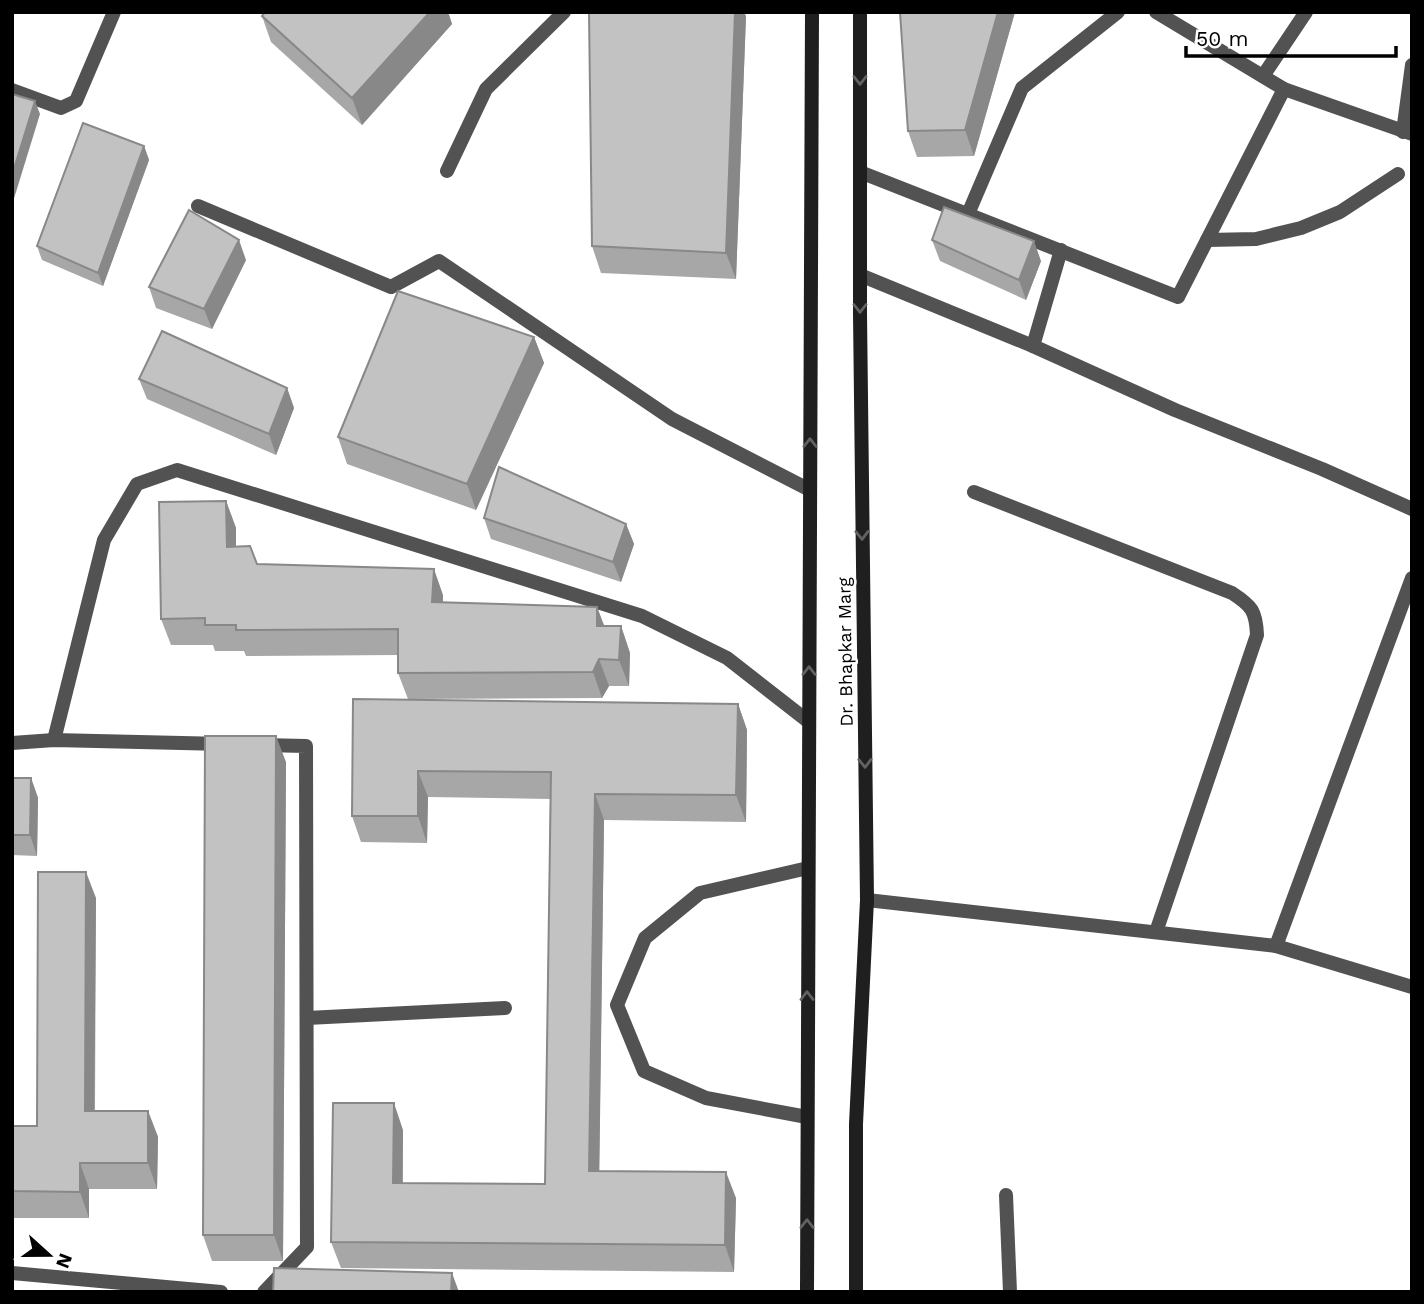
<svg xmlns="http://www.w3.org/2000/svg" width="1424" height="1304" font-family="'Work Sans',sans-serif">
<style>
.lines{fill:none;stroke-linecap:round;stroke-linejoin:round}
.service{stroke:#525252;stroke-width:14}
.minor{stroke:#525252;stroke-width:14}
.secondary{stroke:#1f1f1f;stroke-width:14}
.wall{fill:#a7a7a7}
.shaded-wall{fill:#888}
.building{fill:#c2c2c2;stroke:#888;stroke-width:2}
.oneway{stroke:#626262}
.labels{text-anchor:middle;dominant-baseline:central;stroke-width:5;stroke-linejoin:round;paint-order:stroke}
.street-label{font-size:18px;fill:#000;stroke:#fff}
</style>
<rect width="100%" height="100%" fill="#fff"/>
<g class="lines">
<g class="service">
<path d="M12,90L61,108L76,101L114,12"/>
<path d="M807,1117L706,1098L644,1071L617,1005L645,938L700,893L808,868"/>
<path d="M1006,1195L1010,1292"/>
</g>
<g class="minor">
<path d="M1156,12L1284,89"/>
<path d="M1263,76L1306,12"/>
<path d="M1403,132L1412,65"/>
<path d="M447,171L486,89L564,12"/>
<path d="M860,172L1178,297L1284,89L1412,134"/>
<path d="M198,206L391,287L439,261L672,419L810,490"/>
<path d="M968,214L1022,88L1118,12"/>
<path d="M1207,240L1256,239L1301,228L1340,212L1398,174"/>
<path d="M1061,250L1033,346L1175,410L1322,469L1412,509"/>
<path d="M860,275L1033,346"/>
<path d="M974,492L1232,593C1252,606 1256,611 1257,635L1156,932"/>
<path d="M54,740L104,540L137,484L177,470L642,616L727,658L809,722"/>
<path d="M12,743L54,740L224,744"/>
<path d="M262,745L306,746L307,1247L264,1292"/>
<path d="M867,900L1276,946L1412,987"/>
<path d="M1276,946L1412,578"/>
<path d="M307,1018L505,1008"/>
<path d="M12,1273L221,1292"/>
</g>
<g class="secondary">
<path d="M807,1292L812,12"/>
<path d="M856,1292V1124L867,900L860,314V12"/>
</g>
</g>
<g class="wall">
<path d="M265,12H448L452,24L362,125L271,42L262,16Z"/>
<path d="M900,12H1015L974,156L917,157L908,131Z"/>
<path d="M746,16L736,279L601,273L592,246Z"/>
<path d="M144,146L149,160L103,286L42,260L37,246Z"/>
<path d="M932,240L1041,261L1026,300L940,261Z"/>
<path d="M246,260L212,329L156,308L149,287Z"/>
<path d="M534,337L544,363L476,510L347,464L338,437Z"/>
<path d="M139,379L287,388L294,408L276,455L147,399Z"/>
<path d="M226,501L236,528V546L257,564L443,595V602L597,607L604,626H621L630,653L629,686H609L602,698L408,699L398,673V655L246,656L244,651H215L213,645H171L161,619Z"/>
<path d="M484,518L626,524L634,544L621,582L491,539Z"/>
<path d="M353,699L738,704L747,730L746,822L604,820L599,1171L736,1198L734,1272L341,1268L331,1242L403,1130V1183L545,1184L550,799L428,797L427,843L361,842L352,816Z"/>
<path d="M286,762L283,1261H212L203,1235Z"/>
<path d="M12,778H31L38,798L37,856L12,855Z"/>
<path d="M96,898L95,1111H148L158,1137L157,1189H89V1218H12V1126H37Z"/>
</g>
<g class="shaded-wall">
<path d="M430,12H448L452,24L362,125L352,98Z"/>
<path d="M735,12H744L746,16L736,279L726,253Z"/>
<path d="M998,12H1015L974,156L965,130Z"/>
<path d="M35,101L40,114L12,205V175Z"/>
<path d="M144,146L149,160L103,286L98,273Z"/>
<path d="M239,240L246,260L212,329L204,309Z"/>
<path d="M1034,241L1041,261L1026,300L1019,280Z"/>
<path d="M534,337L544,363L476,510L467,484Z"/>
<path d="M287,388L294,408L276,455L269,434Z"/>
<path d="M226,501L236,528V573L227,547Z"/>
<path d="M626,524L634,544L621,582L613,562Z"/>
<path d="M434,569L443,595L442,628L432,602Z"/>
<path d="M597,607L607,633L597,626Z"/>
<path d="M621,626L630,653L629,686L619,660Z"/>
<path d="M599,659L609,686L602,698L593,672Z"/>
<path d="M738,704L747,730L746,822L736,795Z"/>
<path d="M276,736L286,762L283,1261L274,1235Z"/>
<path d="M418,771L428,797L427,843L418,816Z"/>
<path d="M31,778L38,798L37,856L30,835Z"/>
<path d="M595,794L604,820L599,1197L589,1171Z"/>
<path d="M86,872L96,898L94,1137L85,1111Z"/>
<path d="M394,1103L403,1130L402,1209L393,1183Z"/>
<path d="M148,1111L158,1137L157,1189L148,1163Z"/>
<path d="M80,1163L89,1189V1218L80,1192Z"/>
<path d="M726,1172L736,1198L734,1272L725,1245Z"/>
<path d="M452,1273L459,1292H451Z"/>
</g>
<g class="building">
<path d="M265,12H430L352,98L262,16Z"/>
<path d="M589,12H735L726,253L592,246Z"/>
<path d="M900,12H998L965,130L908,131Z"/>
<path d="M12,94L35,101L12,175Z"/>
<path d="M83,123L144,146L98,273L37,246Z"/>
<path d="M944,207L1034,241L1019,280L932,240Z"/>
<path d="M189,210L239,240L204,309L149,287Z"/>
<path d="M398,291L534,337L467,484L338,437Z"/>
<path d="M162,331L287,388L269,434L139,379Z"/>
<path d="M499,467L626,524L613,562L484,518Z"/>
<path d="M226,501L227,547L250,546L257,564L434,569L432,602L597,607V626H621L619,660L599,659L593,672L398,673V629L236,630V625H205V618L161,619L159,502Z"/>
<path d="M353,699L738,704L736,795L595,794L589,1171L726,1172L725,1245L331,1242L333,1103H394L393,1183L545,1184L551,772L418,771V816H352Z"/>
<path d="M205,736H276L274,1235H203Z"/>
<path d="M12,778H31L30,835H12Z"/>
<path d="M38,872H86L85,1111H148V1163H80V1192L12,1191V1126H37Z"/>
<path d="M274,1268L452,1273L451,1292H273Z"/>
</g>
<defs><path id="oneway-chevron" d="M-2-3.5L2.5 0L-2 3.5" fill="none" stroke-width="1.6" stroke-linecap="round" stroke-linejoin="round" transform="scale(1.75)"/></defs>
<g class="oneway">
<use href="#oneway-chevron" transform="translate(860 80) rotate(90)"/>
<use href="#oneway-chevron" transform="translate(860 308) rotate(90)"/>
<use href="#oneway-chevron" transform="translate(810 443) rotate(-90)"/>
<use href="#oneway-chevron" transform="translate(862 535) rotate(89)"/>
<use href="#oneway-chevron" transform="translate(809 671) rotate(-90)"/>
<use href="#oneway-chevron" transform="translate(865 763) rotate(89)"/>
<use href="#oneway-chevron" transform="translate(807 996) rotate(-90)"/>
<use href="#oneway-chevron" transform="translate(807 1224) rotate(-90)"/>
</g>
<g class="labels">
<g class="street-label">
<text transform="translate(845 652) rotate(-91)">Dr. Bhapkar Marg</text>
</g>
</g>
<rect width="1424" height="1304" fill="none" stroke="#000000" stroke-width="28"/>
<g transform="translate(49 1255) rotate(111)" stroke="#ffffff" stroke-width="5" paint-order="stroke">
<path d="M0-5L12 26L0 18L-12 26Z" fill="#000000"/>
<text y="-10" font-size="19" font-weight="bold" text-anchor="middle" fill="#000000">N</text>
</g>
<path d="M1186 46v10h210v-10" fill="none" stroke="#000000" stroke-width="3.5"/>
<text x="1196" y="46" font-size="21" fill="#000000" stroke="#ffffff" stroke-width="5" paint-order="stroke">50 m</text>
</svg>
